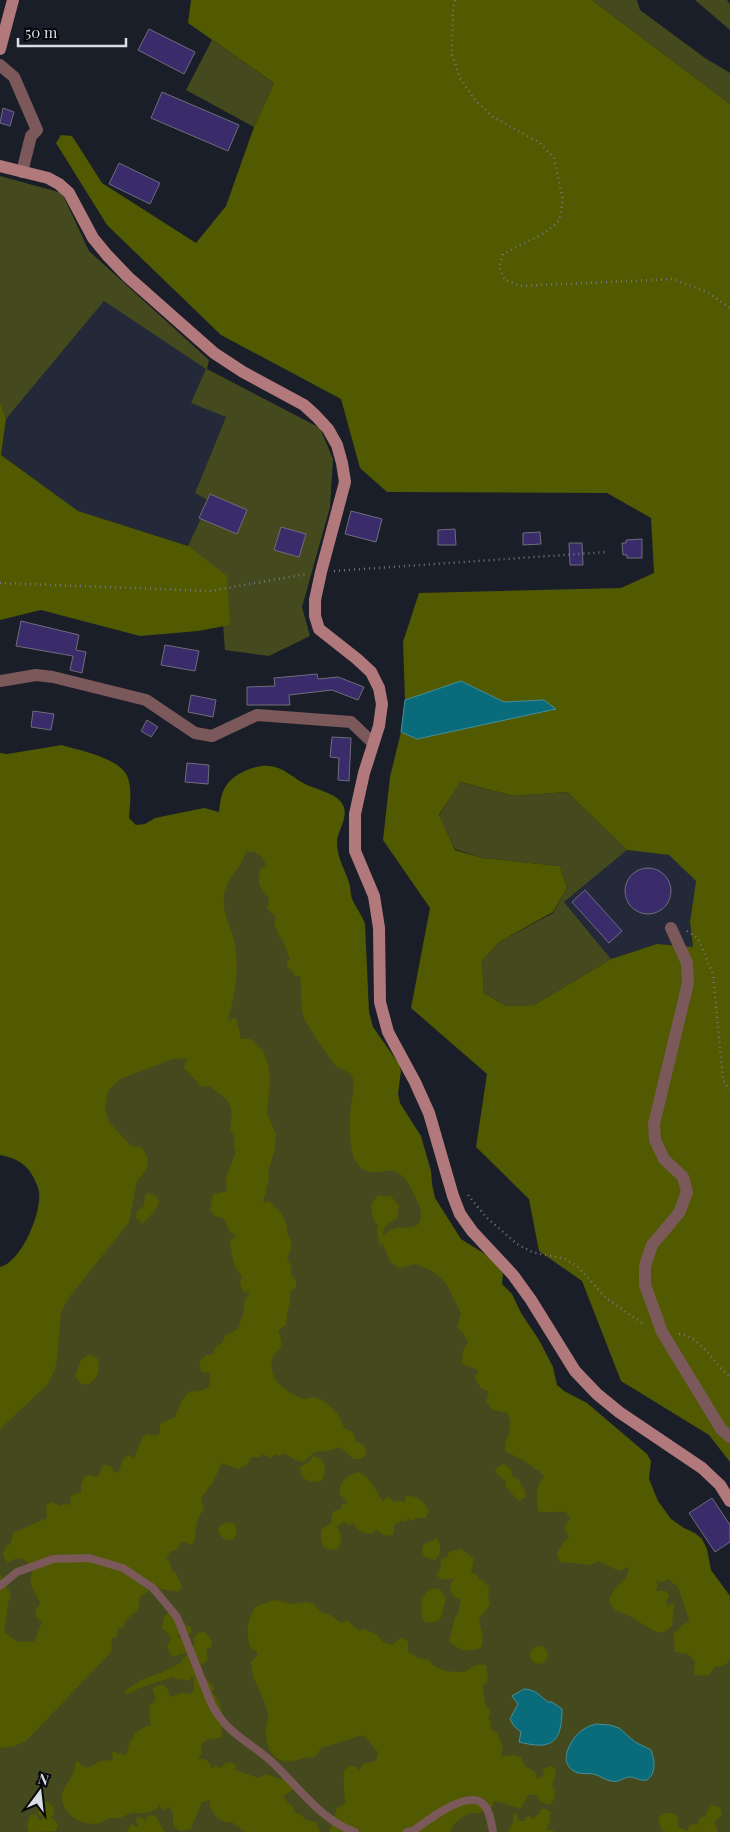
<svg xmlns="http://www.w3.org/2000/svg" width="730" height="1832" font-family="'Playfair Display',serif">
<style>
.built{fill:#232938}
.green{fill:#444a1d}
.forest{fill:#515a00;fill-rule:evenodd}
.water{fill:#0a6c7b;stroke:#488e9a}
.building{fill:#3a2c6a;stroke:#6e6d7b}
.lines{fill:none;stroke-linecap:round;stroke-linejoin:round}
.path{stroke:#737780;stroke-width:2.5;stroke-dasharray:1 4;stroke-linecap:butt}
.lane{stroke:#7b5859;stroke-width:8}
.street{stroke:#7b5859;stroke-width:12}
.secondary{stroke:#b1797b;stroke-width:12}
</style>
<rect width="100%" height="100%" fill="#1a1e29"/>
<g class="built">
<path d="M104,301L207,369L226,417L195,493L209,501L188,546L78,511L1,455L6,419Z"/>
<path d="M627,850L669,855L696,881L690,922L693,948L657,944L611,959L564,902Z"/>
</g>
<g class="green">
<path d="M592,0H637L640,10L705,58L730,73V104Z"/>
<path d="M695,0H727L730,4V30Z"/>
<path d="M212,40L274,83L254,127L186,90Z"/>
<path d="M0,176L62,193L89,251L209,360L207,369L320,428L333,459L330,507L302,607L310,636L269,656L225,650L222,611L188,546L209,501L195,493L226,417L191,403L206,369L104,301L6,419L0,401Z"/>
<path d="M459,782L514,796L567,792L627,850L564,902L611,959L534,1005L506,1006L484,993L482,961L499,942L553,913L567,888L560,866L482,858L455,849L439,816Z"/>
<path d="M290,833L383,1103L513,1382L730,1642V1832H0V1341L143,859Z"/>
</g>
<g class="forest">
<path d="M191,0H592L730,104V1462L709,1435L621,1381L582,1281L539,1251L529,1199L476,1147L487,1074L411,1008L430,908L383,840L390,777L401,732L417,739L555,709L544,700L504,702L461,681L405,700L403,642L419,593L621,588L654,573L651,518L607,493L387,492L360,468L341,399L221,335L107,225L56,143L61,135L72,136L102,183L196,243L226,206L254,127L274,83L188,23ZM460,782L514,796L567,792L627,850L669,855L696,881L690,922L693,947L657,944L611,959L534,1005L506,1006L484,993L482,961L499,942L553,912L567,888L560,866L482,858L455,850L439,815Z"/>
<path d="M0,401L6,419L1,455L78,511L188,546L227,576L230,625L198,631L140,636L41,610L0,620Z"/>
<path d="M62,745C81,751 121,758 128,778C132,791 130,805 129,818L136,825L145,824L155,818L204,808L219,812C220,803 221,793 226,786C233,774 256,764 269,766C284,767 294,779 307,785C316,789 334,793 341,802C351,815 338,828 337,842C337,857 344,868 349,882C351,888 350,895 353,901C357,909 362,915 365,924L369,1012L373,1027L399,1064L401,1071L398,1094L400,1103L421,1136L431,1171L432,1184L435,1198L461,1239L493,1259L503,1274L502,1284L512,1294L521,1313L539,1340L553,1367L557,1385L564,1391L587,1403L647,1454L651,1461L649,1479L658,1501L671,1519L684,1528L695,1533L702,1539L707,1549L711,1570L730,1596V1661L721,1667L715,1666L709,1675L702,1676L694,1674L695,1661L688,1654L675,1652C675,1645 673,1640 674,1633L685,1623H690L678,1587L668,1579L662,1582L656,1580L658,1585L656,1591H666L669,1595L666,1601L668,1606L674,1602L672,1626L666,1631L658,1633L631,1617L615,1610L609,1601C610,1598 611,1593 614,1590C621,1583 628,1578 629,1567L619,1571L598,1561L591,1565L560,1562L557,1554L562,1544L569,1537L564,1528L570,1518L566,1512C556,1511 548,1513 538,1511C537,1498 535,1486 544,1477L539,1470L535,1469L525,1461L505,1451L506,1440L510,1432L509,1426L511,1421L507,1413L493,1410L486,1401L489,1392L481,1388L475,1379L478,1370L462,1364L463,1351L468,1342L464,1334L457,1327L461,1313L448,1287L442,1279L432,1271L416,1264L399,1268L390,1262L383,1244L380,1246L377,1231L378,1225L374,1221L371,1206L377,1196L382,1195L385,1197L390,1195L399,1206L397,1219C388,1222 386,1225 382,1233L384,1235C387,1232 389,1230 393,1229C404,1225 422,1233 421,1214C421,1206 416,1199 413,1192C393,1149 375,1189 356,1162C349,1152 349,1119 351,1106C352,1098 355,1087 353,1079C351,1070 342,1071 336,1066C331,1061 306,1024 304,1018C300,1005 302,990 300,976H295L292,970L287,967V962L290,959L282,939L279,937L277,929L274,925L276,917L267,908C273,896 264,894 260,886C258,882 259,874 260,869L266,865C262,855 256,850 246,852C241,869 226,878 224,896C222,914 230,924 234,940C240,967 235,994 228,1020L236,1018L241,1039H251L264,1052L269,1068L270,1081L267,1113L276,1134L275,1149L268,1172L269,1178L263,1203L269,1201L282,1214L286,1223L288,1236L291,1242V1249L287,1259L292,1268L291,1275L296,1280V1287L290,1292C291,1304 286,1314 286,1325L278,1331C280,1336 282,1340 281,1346C280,1351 277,1351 274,1355C269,1364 272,1377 279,1384C284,1389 297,1398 305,1399C309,1399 313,1396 317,1398C328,1401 342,1417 344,1428L353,1432L356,1442L362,1444L366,1449L365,1455L361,1459H354L340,1447L328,1451L315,1452L303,1462L295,1460L285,1453L279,1456L275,1454L270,1458L263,1454L260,1457H251L247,1465L238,1469L222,1463L213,1482L201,1498L204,1509C197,1517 195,1530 195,1540L191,1545L185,1542L180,1543L177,1550L171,1551L166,1558L169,1560L172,1571L176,1573L182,1587L178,1592L161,1589L150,1582L148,1592L140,1596L138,1610L126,1620L123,1627L118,1628L116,1638H112L111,1652L26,1741L14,1746L0,1748V1574L11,1594L8,1603L4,1632L17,1642L35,1641L42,1622L36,1617L35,1612L40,1603C35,1590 26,1585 33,1570C28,1560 19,1554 8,1563L3,1556L5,1548L11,1543L13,1533L47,1518L46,1505L53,1502L59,1506L63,1504L68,1505L71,1503L70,1498L74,1494L81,1493V1485L84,1477L89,1475L98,1477L103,1465L110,1466L115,1473L119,1472L123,1459L129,1455L134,1459L142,1438L147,1434L156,1436L160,1433V1424L175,1417L182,1400L189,1392L204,1390L210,1385V1372H202L199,1366L201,1360L206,1355H212L216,1346L222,1343L225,1336L238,1329L243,1314L245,1299L250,1293L243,1291L240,1283L242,1276C232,1266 232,1254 230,1241L237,1235L231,1233L223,1218L215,1216L210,1210L213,1194L227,1191L226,1177L236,1152L234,1146L235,1138L230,1129C235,1102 229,1101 209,1086L202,1087L184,1068L187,1058L173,1059L120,1079L108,1091L105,1109L109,1122L131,1146L141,1147L148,1158L147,1169L137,1181L129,1222L70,1296L61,1312L57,1361L54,1371L48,1384L0,1429V1267C21,1262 42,1213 39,1192C38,1185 32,1173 27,1168C20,1160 10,1157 0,1155V753L7,754Z"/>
<path d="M148,1193L157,1197L159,1203L155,1210L143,1224L136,1218L137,1211L144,1206L145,1195Z"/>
<path d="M90,1354L98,1359C100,1371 98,1379 87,1385L80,1383L75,1376L81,1360Z"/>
<path d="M313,1456C326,1458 327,1470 322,1480C314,1483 309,1482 302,1477L300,1467L310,1461Z"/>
<path d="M504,1464L511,1469L512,1476L520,1481L521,1486L525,1490L526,1497L520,1501C513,1497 512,1492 506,1487V1480L501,1478L495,1471L498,1467Z"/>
<path d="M358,1472C369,1475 377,1492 383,1502L386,1498L389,1497L395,1503L396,1500L405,1502L406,1496C417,1495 424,1501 429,1511L426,1518H416L414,1521L408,1518L405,1522L401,1521L394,1525V1534C386,1537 382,1536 377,1529L373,1533L366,1534L359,1530L352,1523L349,1525L344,1521L342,1524L336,1526C342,1534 343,1539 338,1548L332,1550L323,1547L321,1538V1530L332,1522L331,1516L334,1511L341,1509L342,1504L348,1503L339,1493C341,1479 346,1477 358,1472Z"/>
<path d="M230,1522L235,1525L237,1534L233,1540C224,1540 220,1538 218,1529L221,1525Z"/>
<path d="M437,1538C442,1547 441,1553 435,1560L425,1557L422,1552L423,1545Z"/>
<path d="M461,1549L474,1559L471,1573L476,1574L479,1579L484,1581L489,1588L488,1595L490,1604L479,1619L483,1640L481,1648C468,1653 460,1650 449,1642L455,1617L458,1614L461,1599L454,1597C449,1589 449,1586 454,1578C447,1580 441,1582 436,1574L441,1568L440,1564L442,1558L447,1557L449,1552Z"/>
<path d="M432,1588L440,1589L446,1599C440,1615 446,1624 424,1622C419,1609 420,1595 432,1588Z"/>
<path d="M274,1600L293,1604L306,1602L313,1604L321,1612L329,1614L341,1623L347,1620L359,1631L364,1629L376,1634L383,1642L393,1645L402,1637L408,1642V1652L418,1658L429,1660C437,1672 451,1672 465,1672C472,1666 477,1664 486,1665L488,1676L487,1682L483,1685C485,1696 482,1703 491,1711L488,1718L491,1723V1730L496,1732L503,1746L501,1757L513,1755L521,1757L525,1766L535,1772L537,1779L544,1775L543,1770L549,1766L555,1768L556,1774L552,1785C557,1793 556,1798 550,1805L541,1802L536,1795H528L521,1808C510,1808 503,1800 493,1802V1806L480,1813H471L461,1818L454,1824L450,1832H329L337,1808L342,1806L346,1802C343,1796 344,1779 344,1771L349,1766L356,1767L359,1771L363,1764L376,1761L378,1752L363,1735L321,1748L315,1757C302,1756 291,1766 278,1759C269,1754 266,1741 266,1732C265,1726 270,1720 268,1713C265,1702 260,1691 255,1681C252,1676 252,1668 251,1662L257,1656V1652L250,1647C246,1629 247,1624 255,1607Z"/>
<path d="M168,1613L179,1616L181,1621L186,1623V1626H190L192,1632L189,1634L181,1633L177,1638H183L188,1651L185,1654H179L176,1657L171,1655L167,1645L172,1638L162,1628L164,1617Z"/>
<path d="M205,1632L212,1641L211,1647L206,1649L208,1660L201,1665V1672L214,1688L212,1692C226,1707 221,1720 222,1737C213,1740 206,1737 201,1745L202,1754L198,1757L199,1759H205L210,1764L212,1769L215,1766L221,1768L224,1764L230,1762L236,1765L235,1771H239L258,1778L266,1774L280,1779L291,1775L296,1781L293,1790L283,1796L288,1803L293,1806L294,1812L301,1815L306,1820L316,1822L320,1832H245L232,1822H225L216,1817L210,1807V1800L202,1802L191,1829L180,1831L173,1826V1813L169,1807L164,1810L159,1805L157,1809C148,1812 143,1815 133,1812L120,1818H109C93,1832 64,1819 62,1799C61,1785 76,1778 75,1763L78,1761L82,1766L87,1768L101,1761L113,1760L112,1752H115L117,1753L126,1755L130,1741L134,1738V1734L146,1726H151L149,1710L150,1705L155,1702L156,1697L153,1693V1688L160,1685L165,1686L168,1690L169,1695L171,1697L182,1693L191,1694L194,1689V1677L191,1676V1680L186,1681L183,1678L179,1680L172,1677C162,1682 151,1683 140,1688C134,1690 131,1694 125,1694L126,1690L143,1679L161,1673L182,1662V1659L193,1650L194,1638L198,1633Z"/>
<circle cx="539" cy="1655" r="9"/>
<path d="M45,1801C55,1805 56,1810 51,1818L54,1819L58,1825L56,1831L29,1832L27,1827L30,1815L36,1814L40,1821L44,1817L38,1814L39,1805Z"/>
<path d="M711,1806H717L721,1810L722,1815L714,1822L718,1830L716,1832H669L662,1831L658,1819C663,1813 666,1812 675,1814L678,1819V1827L687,1831L690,1825L696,1824L698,1825L699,1820L701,1817H706V1812Z"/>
<path d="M541,1809H546L551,1813L549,1817L550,1820L546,1831L553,1830L554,1832H508L513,1822V1815L516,1813L519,1821H525L526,1817L530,1816L533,1819L539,1814Z"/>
<path d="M151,1815L155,1816L165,1832H127L131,1824L136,1827L139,1825L136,1822L137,1818L141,1817L145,1821L147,1817Z"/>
</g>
<g class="water">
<path d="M461,681L504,702L544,700L556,709L417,739L401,732L405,700Z"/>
<path d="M524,1689C535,1689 540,1696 548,1702H552L562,1709C562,1744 551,1750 519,1742L521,1732L514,1726L510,1719L518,1704L512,1696Z"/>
<path d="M596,1724L610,1725L619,1728L635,1742L651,1750C654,1758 656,1768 651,1776C645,1785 637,1777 629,1777C623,1778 618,1783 611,1781C604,1780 600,1775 593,1774C588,1773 583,1774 578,1773C564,1768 564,1756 570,1745C575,1734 584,1727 596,1724Z"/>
</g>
<g class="building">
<path d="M149,29L195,52L184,74L138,50Z"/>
<path d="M162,92L239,125L228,151L151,118Z"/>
<path d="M3,108L14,112L10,126L0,123Z"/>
<path d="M119,163L160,183L150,204L109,184Z"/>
<path d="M210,494L247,510L237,534L199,518Z"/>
<path d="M351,511L382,519L376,542L345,534Z"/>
<path d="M281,527L306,534L299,557L274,550Z"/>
<path d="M455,529L456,545H438V530Z"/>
<path d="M540,532L541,544L523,545V533Z"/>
<path d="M642,539V558H627V555H623L622,543H626V540Z"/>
<path d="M569,543H582L583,565H570Z"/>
<path d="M21,621L79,635L76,650L86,652L82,673L70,670L73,656L16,646Z"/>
<path d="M165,645L199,651L195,671L161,665Z"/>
<path d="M317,674L318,679L338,677L364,687L358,700L332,690L289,695L290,705H247V687L275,686L274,678Z"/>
<path d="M191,695L216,700L213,717L188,712Z"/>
<path d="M33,711L54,714L51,730L31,727Z"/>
<path d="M147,720L158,727L151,737L141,731Z"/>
<path d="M332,737L351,738L349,781L338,780L339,758L330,757Z"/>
<path d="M187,763L209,765L208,784L185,782Z"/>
<circle cx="648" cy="891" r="23"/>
<path d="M585,890L622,931L609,943L572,902Z"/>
<path d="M712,1498L730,1525V1542L715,1552L689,1513Z"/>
</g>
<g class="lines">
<g class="path">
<path d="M455,0L453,8L452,54L460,78L475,100L493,117L540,143L554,158L563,200L559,221L546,232L503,254L499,268L505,280L521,286L673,279L707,292L730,308"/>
<path d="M334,571L607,552"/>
<path d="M0,583L210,591L307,574"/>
<path d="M687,931L698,938L713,974L723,1080L730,1090"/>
<path d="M468,1195L487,1218L517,1244L532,1252L565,1259L578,1267L606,1298L645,1325"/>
<path d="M679,1334C702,1337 713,1363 730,1377"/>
</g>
<g class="lane">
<path d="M0,1586L17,1572L53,1559L89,1558L123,1568L153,1588L177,1617L211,1703C226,1733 247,1740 271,1761C297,1785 320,1820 355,1832"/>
<path d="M407,1832L413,1831C427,1821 466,1790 482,1803C490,1809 491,1823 493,1832"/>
</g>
<g class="street">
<path d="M0,65L14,77L37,130L31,136L22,172"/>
<path d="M0,681L36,675L53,677L146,700L195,733L212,736L257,715L351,722L373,743"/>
<path d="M671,928L687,963L688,983L654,1124L655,1140L664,1159L683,1177L687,1192L679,1213L652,1245L645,1266V1285L662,1332L721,1429L730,1437"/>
</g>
<g class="secondary">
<path d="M0,49L13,0"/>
<path d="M0,166L48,178L59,184L69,193L93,238L107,255L128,277L214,353L243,372L304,405L316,416L328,429L337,445L342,463L345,482L321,572L315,600V616L319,629L357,659L371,672L379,688L382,704L379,726L364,773L355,814V851L374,896L379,928L380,1002L388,1032L415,1082L429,1113L453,1196L460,1214L472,1231L513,1275L531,1300L575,1371L597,1394L619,1412L702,1468L720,1485L730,1501"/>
</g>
</g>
<g transform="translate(40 1792) rotate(15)" stroke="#07080d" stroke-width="4" paint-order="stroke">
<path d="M0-4L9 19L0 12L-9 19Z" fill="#d9dde4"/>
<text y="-8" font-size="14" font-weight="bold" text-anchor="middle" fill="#d9dde4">N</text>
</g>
<path d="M18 38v8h108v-8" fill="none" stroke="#d9dde4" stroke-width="2.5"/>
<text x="25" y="38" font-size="15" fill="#d9dde4" stroke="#07080d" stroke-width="4" paint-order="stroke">50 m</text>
</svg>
